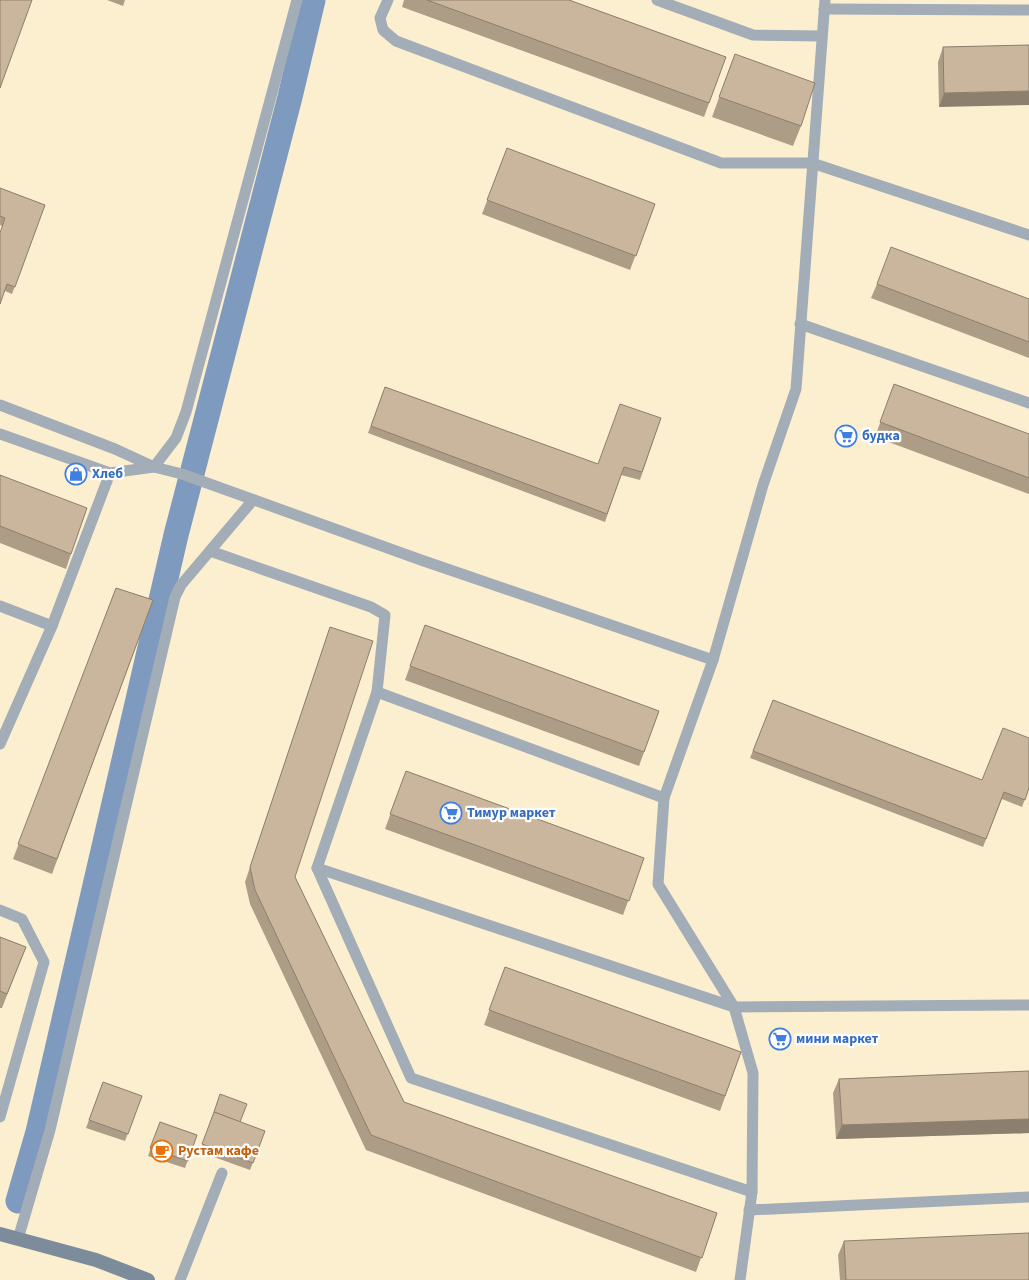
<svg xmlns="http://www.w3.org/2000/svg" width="1029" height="1280" font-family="'Source Sans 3',sans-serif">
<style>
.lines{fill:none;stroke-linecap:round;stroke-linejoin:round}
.canal{stroke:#7e9abf;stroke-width:25}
.service{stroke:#a2adb7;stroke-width:11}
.secondary{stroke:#7d8c9b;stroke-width:14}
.wall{fill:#ae9d86}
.shaded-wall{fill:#8d7f6d}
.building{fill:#cab69c;stroke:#8d7f6d}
.labels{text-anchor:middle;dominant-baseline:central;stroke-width:4.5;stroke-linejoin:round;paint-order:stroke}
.shop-label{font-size:14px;font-weight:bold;fill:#366cbe;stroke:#fff;text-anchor:start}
.food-label{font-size:14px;font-weight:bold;fill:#c56008;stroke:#fff;text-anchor:start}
</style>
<rect width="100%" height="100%" fill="#fcefd0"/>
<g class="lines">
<path class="canal" d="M18,1201L38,1132L176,535L290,97L313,0"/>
<g class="service">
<path d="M388,0L380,18L383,30L396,41L721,163H812L1029,235"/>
<path d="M657,0L753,35L822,36"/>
<path d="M824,9L1029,10"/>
<path d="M800,324L1029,403"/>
<path d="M0,405L115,449L154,467L182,474L421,560L713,660"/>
<path d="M0,434L110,473L154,467L176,438L186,412L297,0"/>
<path d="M210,551L371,607L385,615L377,692L317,868L411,1078L752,1192"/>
<path d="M0,606L52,626"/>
<path d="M377,692L664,798"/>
<path d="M0,744L52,626L110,473"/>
<path d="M317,868L734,1007L1029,1005"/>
<path d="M0,910L22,919L44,962L0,1117"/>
<path d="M749,1210L1029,1197"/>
<path d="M18,1239L50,1130L175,597L181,585L253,500"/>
<path d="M180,1280L222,1173"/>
<path d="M740,1280L752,1192L753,1073L734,1007L658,884L664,798L713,660L763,485L796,389L825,0"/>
</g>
<path class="secondary" d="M0,1234L96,1260L148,1280"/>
</g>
<g class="wall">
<path d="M107,0H125L123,6Z"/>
<path d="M404,0H569L726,57L704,117L402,7Z"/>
<path d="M1029,45L939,107L938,62L943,47Z"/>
<path d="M735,54L801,126L793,146L712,117Z"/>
<path d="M507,148L655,204L630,270L482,214Z"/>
<path d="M0,188L45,205L12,294L5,291L2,226L0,225Z"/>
<path d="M877,284L1029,299V358L871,298Z"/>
<path d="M894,384L1029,434V494L875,437Z"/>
<path d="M385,387L598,464L661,418L640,480L621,475L605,522L368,433Z"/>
<path d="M0,475L71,554L66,569L0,543Z"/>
<path d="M116,588L153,600L52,874L13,859Z"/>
<path d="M425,625L659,711L639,766L405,680Z"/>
<path d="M330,627L295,877L404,1102L717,1213L696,1272L366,1150L250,904L245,882Z"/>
<path d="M773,700L982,780L1029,788L1022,807L1002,799L983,847L750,758Z"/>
<path d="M406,771L644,858L623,915L385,829Z"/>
<path d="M0,937L26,947L2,1008H0Z"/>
<path d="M505,967L741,1052L720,1111L484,1025Z"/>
<path d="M1029,1071V1133L836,1139L833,1093L839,1079Z"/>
<path d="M103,1082L142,1096L125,1141L86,1128Z"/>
<path d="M220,1094L240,1122L265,1131L250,1170L200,1152Z"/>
<path d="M160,1122L197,1135L185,1168L148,1156Z"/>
<path d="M844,1241L1029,1280H840L838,1255Z"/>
</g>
<g class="shaded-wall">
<path d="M1029,91V105L939,107L944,93Z"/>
<path d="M1029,1119V1133L836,1139L842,1125Z"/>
</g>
<g class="building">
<path d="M0,0H32L0,88Z"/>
<path d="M427,0H569L726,57L709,103Z"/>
<path d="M1029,45V91L944,93L943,47Z"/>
<path d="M735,54L815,83L801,126L719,97Z"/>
<path d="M507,148L655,204L636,256L487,200Z"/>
<path d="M0,188L45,205L15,287L7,284L0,304V233L5,218L0,216Z"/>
<path d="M891,247L1029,299V342L877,284Z"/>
<path d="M894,384L1029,434V478L880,422Z"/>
<path d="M385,387L598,464L620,404L661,418L642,472L624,467L607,514L371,426Z"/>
<path d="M0,475L87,508L71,554L0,526Z"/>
<path d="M116,588L153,600L57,859L18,844Z"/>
<path d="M425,625L659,711L644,752L410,666Z"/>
<path d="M330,627L373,641L295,877L404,1102L717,1213L702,1258L371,1135L255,890L250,867Z"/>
<path d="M773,700L982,780L1003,728L1029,738V788L1025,800L1004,792L986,839L753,751Z"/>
<path d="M406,771L644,858L629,901L390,814Z"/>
<path d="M0,937L26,947L7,994L0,991Z"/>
<path d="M505,967L741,1052L725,1096L489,1010Z"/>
<path d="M1029,1071V1119L842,1125L839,1079Z"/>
<path d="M103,1082L142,1096L128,1134L89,1120Z"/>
<path d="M220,1094L247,1104L240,1122L214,1112Z"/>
<path d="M214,1112L265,1131L253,1163L202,1144Z"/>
<path d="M160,1122L197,1135L188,1161L150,1148Z"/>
<path d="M1029,1233V1280H846L844,1241Z"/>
</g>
<defs>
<g id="supermarket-ring" transform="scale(1.125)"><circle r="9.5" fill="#fff" stroke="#3f7fe0" stroke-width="1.5"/><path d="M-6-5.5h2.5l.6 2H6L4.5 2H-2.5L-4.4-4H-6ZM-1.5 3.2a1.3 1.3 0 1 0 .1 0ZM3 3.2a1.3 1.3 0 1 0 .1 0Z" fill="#3f7fe0"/></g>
<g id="shop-ring" transform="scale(1.125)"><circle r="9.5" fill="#fff" stroke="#3f7fe0" stroke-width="1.5"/><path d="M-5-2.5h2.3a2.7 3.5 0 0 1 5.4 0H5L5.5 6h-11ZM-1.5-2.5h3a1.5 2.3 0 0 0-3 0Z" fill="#3f7fe0"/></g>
<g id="cafe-ring" transform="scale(1.125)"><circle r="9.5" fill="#fff" stroke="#e8710a" stroke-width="1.5"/><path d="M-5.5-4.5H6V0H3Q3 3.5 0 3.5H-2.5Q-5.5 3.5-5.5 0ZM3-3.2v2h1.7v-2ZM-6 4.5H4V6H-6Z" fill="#e8710a"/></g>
</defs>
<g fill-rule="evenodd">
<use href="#supermarket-ring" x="846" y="436"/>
<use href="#shop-ring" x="76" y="474"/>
<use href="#supermarket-ring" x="451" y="813"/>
<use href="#supermarket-ring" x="780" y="1039"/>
<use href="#cafe-ring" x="162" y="1151"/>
</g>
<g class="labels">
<g class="shop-label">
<text x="862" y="436">будка</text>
<text x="92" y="474">Хлеб</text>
<text x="467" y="813">Тимур маркет</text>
<text x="796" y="1039">мини маркет</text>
</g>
<g class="food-label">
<text x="178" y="1151">Рустам кафе</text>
</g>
</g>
</svg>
